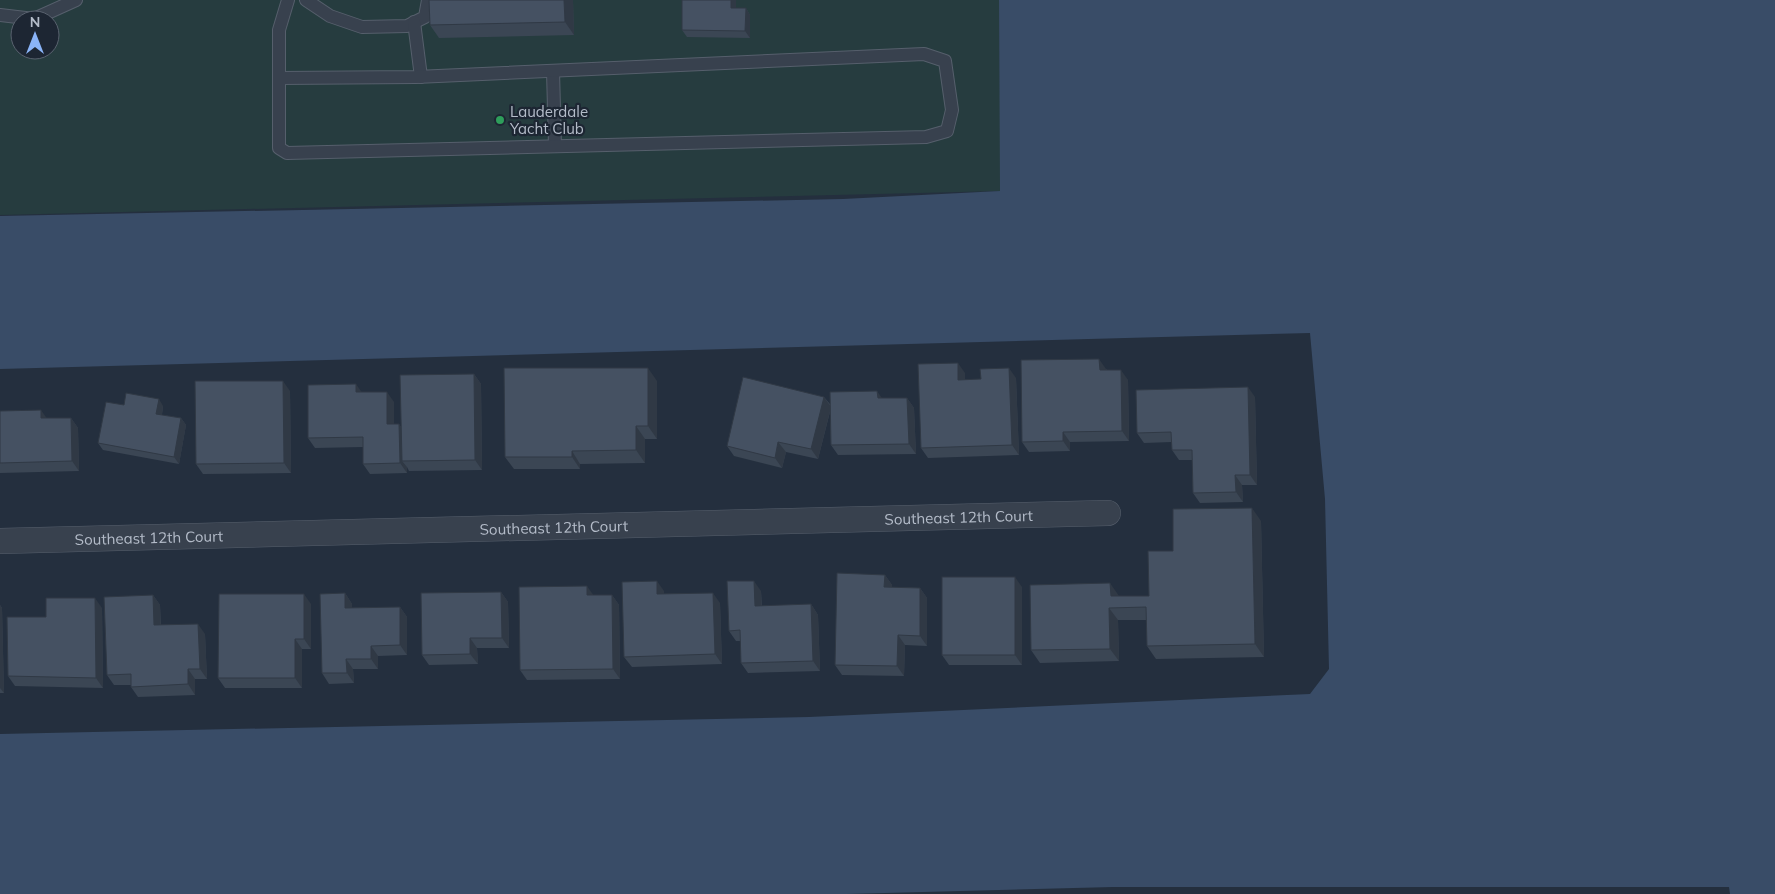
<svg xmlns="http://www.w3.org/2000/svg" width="1775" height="894" font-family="Mulish,sans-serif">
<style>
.green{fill:#263c3f;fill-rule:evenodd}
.water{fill:#394c67}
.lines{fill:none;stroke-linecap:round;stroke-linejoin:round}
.service-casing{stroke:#565f6c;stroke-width:14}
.minor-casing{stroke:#565f6c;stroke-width:26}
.service{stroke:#38414e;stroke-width:12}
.minor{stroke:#38414e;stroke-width:25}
.wall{fill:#3b4654}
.shaded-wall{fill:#303945}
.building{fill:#455162;stroke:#303945}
.leisure-dot{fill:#2e9e5b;stroke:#1d2633;stroke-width:2}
.labels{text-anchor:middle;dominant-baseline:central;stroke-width:4.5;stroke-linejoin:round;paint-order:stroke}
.poi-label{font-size:15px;fill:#b4bcc9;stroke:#1d2633;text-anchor:start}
.street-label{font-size:15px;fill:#b4bcc9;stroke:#1d2633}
</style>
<rect width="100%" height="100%" fill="#242f3e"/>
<path class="green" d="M0,0H999L1001,191L0,215ZM20,20H50V50H20Z"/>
<path class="water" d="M999,0H1775V894H1730L1729,887H1113L847,894H0V734L809,717L1310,694L1329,669L1325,499L1310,333L0,369V216L843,199L1000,191Z"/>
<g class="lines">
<g class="service-casing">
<g id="service">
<path d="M306,0L330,16L362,27L407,26L425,17L428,0"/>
<path d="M0,15L34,19L76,0"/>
<path d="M414,22L421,77"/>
<path d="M553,71L555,146"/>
<path d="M279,78L416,77L924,54L945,61L952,110L947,131L926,137L287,153L279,148V30L288,0"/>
</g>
</g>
<g class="minor-casing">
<g id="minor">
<path id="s1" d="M0,541L1108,513"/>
</g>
</g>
<use href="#service" class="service"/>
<use href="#minor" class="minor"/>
</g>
<g class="wall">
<path d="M573,0L574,35L439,38L430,25Z"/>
<path d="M682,0H736V8H746L750,15V38L687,37L682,30Z"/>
<path d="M1106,369L1107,370L1128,380L1129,441L1070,442V451L1029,452L1022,442Z"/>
<path d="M965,373V380L1016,378L1019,455L928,458L921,448Z"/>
<path d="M474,374L481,384L482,470L409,471L407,467V473L370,474L363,464V447L315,448L308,438L361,392L394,402V424H399L401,427Z"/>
<path d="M657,381V439H645V463L580,464V469H514L505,457Z"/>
<path d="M290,391L291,473L203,474L196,464Z"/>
<path d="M824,397L830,404L882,398H907L914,408L916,454L838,455L831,445L830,412L818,459L786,452L782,468L734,456L727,446Z"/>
<path d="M1255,397L1257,485H1242L1243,502L1200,503L1193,493L1192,460H1179L1172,450V442L1144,443L1137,433Z"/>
<path d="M124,405L163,406L162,415L181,418L186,425L179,464L103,450L98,443Z"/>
<path d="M0,411L46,418H71L78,428L79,471L0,473Z"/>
<path d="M1261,521L1264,657L1156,659L1147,646V620H1118L1119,661L1040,663L1031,650L1119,596H1149L1173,551Z"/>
<path d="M885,575L892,585V587L920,588L927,598V646L905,645L904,676L842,675L835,665Z"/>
<path d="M1022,587V665H949L942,655Z"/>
<path d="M664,591V594L720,603L722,664L632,667L624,657Z"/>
<path d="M761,591L762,606L811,604L818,615L820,671L748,673L741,663V641H736L729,631Z"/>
<path d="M501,592L508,602L509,648H477L478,664L429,665L422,655Z"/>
<path d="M345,593L352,604V608L400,607L407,617V655L378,656V669H353L354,683L329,684L322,673Z"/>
<path d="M153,595L160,605L161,625L205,634L207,679H195V695L138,697L131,687V685H114L107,675Z"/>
<path d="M594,595H612L619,605L620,679L527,680L520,670Z"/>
<path d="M311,604V649H302V688H225L218,678Z"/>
<path d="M0,605L2,608L4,693H0Z"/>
<path d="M102,608L103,688L15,686L8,676L46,617Z"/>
</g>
<g class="shaded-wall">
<path d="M564,0H573L574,35L565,22Z"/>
<path d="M731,0H736V15L731,8Z"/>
<path d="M746,8L750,15V38L745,31Z"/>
<path d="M1099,359L1106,369L1107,380L1100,370Z"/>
<path d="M958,363L965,373V390L958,380Z"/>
<path d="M648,368L657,381V439L648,426Z"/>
<path d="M1009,368L1016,378L1019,455L1012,445Z"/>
<path d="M1121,370L1128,380L1129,441L1122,431Z"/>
<path d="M474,374L481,384L482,470L475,460Z"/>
<path d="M283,381L290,391L291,473L284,463Z"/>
<path d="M356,384L363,394L356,392Z"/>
<path d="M1248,387L1255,397L1257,485L1250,475Z"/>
<path d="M877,391L884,401L878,398Z"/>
<path d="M387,392L394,402V434L387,424Z"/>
<path d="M824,397L831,407L818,459L811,449Z"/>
<path d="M907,398L914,408L916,454L909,444Z"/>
<path d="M159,399L163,406L161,421L156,414Z"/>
<path d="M41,410L48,420L41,418Z"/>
<path d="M71,418L78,428L79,471L72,461Z"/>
<path d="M181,418L186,425L179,464L174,457Z"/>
<path d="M399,424L406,434L402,461L407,467V473L400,463Z"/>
<path d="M636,426L645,439V463L636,450Z"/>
<path d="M1063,432L1070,442V451L1063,441Z"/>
<path d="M778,442L786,452L782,468L775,458Z"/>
<path d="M572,451L580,464V469L572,457Z"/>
<path d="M1235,475L1242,485L1243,502L1236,492Z"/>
<path d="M1252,508L1261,521L1264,657L1255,644Z"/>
<path d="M885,575L892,585V597L884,587Z"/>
<path d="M1015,577L1022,587V665L1015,655Z"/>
<path d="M657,581L664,591V604L657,594Z"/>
<path d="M754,581L761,591L762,616L755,606Z"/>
<path d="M1110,583L1119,596V607L1111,596Z"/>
<path d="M587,586L594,596L587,595Z"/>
<path d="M920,588L927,598V646L920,636Z"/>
<path d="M501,592L508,602L509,648L502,638Z"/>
<path d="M345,593L352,604V618L345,608Z"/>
<path d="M713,593L720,603L722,664L715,654Z"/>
<path d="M304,594L311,604V649L304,639Z"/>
<path d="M153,595L160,605L161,635L154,625Z"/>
<path d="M612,595L619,605L620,679L613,669Z"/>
<path d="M95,598L102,608L103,688L96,678Z"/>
<path d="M811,604L818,615L820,671L813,661Z"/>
<path d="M0,605L2,608L4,693L0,688Z"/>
<path d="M400,607L407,617V655L400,645Z"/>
<path d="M1109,608L1118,620L1119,661L1110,649Z"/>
<path d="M198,624L205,634L207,679L200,669Z"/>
<path d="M898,635L905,645L904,676L897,666Z"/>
<path d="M470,638L477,648L478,664L470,654Z"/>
<path d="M295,639L302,649V688L295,678Z"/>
<path d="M371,646L378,656V669L371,659Z"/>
<path d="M346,659L353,669L354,683L347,673Z"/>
<path d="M188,669L195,679V695L188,684Z"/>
</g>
<g class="building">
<path d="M429,0H564L565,22L430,25Z"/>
<path d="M682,0H731V8H746L745,31L682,30Z"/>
<path d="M1099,359L1100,370H1121L1122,431L1063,432V441L1022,442L1021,360Z"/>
<path d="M958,363V380L981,379L980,369L1009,368L1012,445L921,448L918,364Z"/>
<path d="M504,368H648V426H636V450L572,451V457H505Z"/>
<path d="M474,374L475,460L402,461L400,375Z"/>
<path d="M743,377L824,397L811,449L778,442L775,458L727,446Z"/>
<path d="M195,381H283L284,463L196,464Z"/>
<path d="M356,384V392H387V424H399L400,463L363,464V437L308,438V385Z"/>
<path d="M1248,387L1250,475H1235L1236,492L1193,493L1192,450H1172L1171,432L1137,433L1136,390Z"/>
<path d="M877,391L878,398H907L909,444L831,445L830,392Z"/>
<path d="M126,393L159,399L156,414L181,418L174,457L98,443L106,402L124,405Z"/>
<path d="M41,410V418H71L72,461L0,463V411Z"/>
<path d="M1252,508L1255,644L1147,646L1146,607L1109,608L1110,649L1031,650L1030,585L1110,583L1111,596H1149L1148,551H1173V509Z"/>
<path d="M837,573L885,575L884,587L920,588V636L898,635L897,666L835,665Z"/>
<rect x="942" y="577" width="73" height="78"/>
<path d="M657,581V594L713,593L715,654L624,657L622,582Z"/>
<path d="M727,581H754L755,606L811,604L813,661L741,663L740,630L729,631Z"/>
<path d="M587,586V595H612L613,669L520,670L519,587Z"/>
<path d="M501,592L502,638H470V654L422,655L421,593Z"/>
<path d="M345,593V608L400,607V645L371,646V659H346L347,673H322L320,594Z"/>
<path d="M219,594H304V639H295V678H218Z"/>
<path d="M153,595L154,625L198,624L200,669H188V684L131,687V674L107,675L104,597Z"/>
<path d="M46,598H95L96,678L8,676L7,617H46Z"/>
</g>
<circle class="leisure-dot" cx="500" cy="120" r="5"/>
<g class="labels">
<g class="poi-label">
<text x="510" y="111">Lauderdale<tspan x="510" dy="17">Yacht Club</tspan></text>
</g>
<g class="street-label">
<text stroke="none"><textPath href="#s1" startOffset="959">Southeast 12th Court</textPath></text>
<text stroke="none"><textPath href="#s1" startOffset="554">Southeast 12th Court</textPath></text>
<text stroke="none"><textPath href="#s1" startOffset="149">Southeast 12th Court</textPath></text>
</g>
</g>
<g transform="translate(35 35)"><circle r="24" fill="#1d2633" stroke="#59626f"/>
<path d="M0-4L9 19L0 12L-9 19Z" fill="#8ab4f8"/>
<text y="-8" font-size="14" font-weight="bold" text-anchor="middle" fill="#b4bcc9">N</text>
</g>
</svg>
